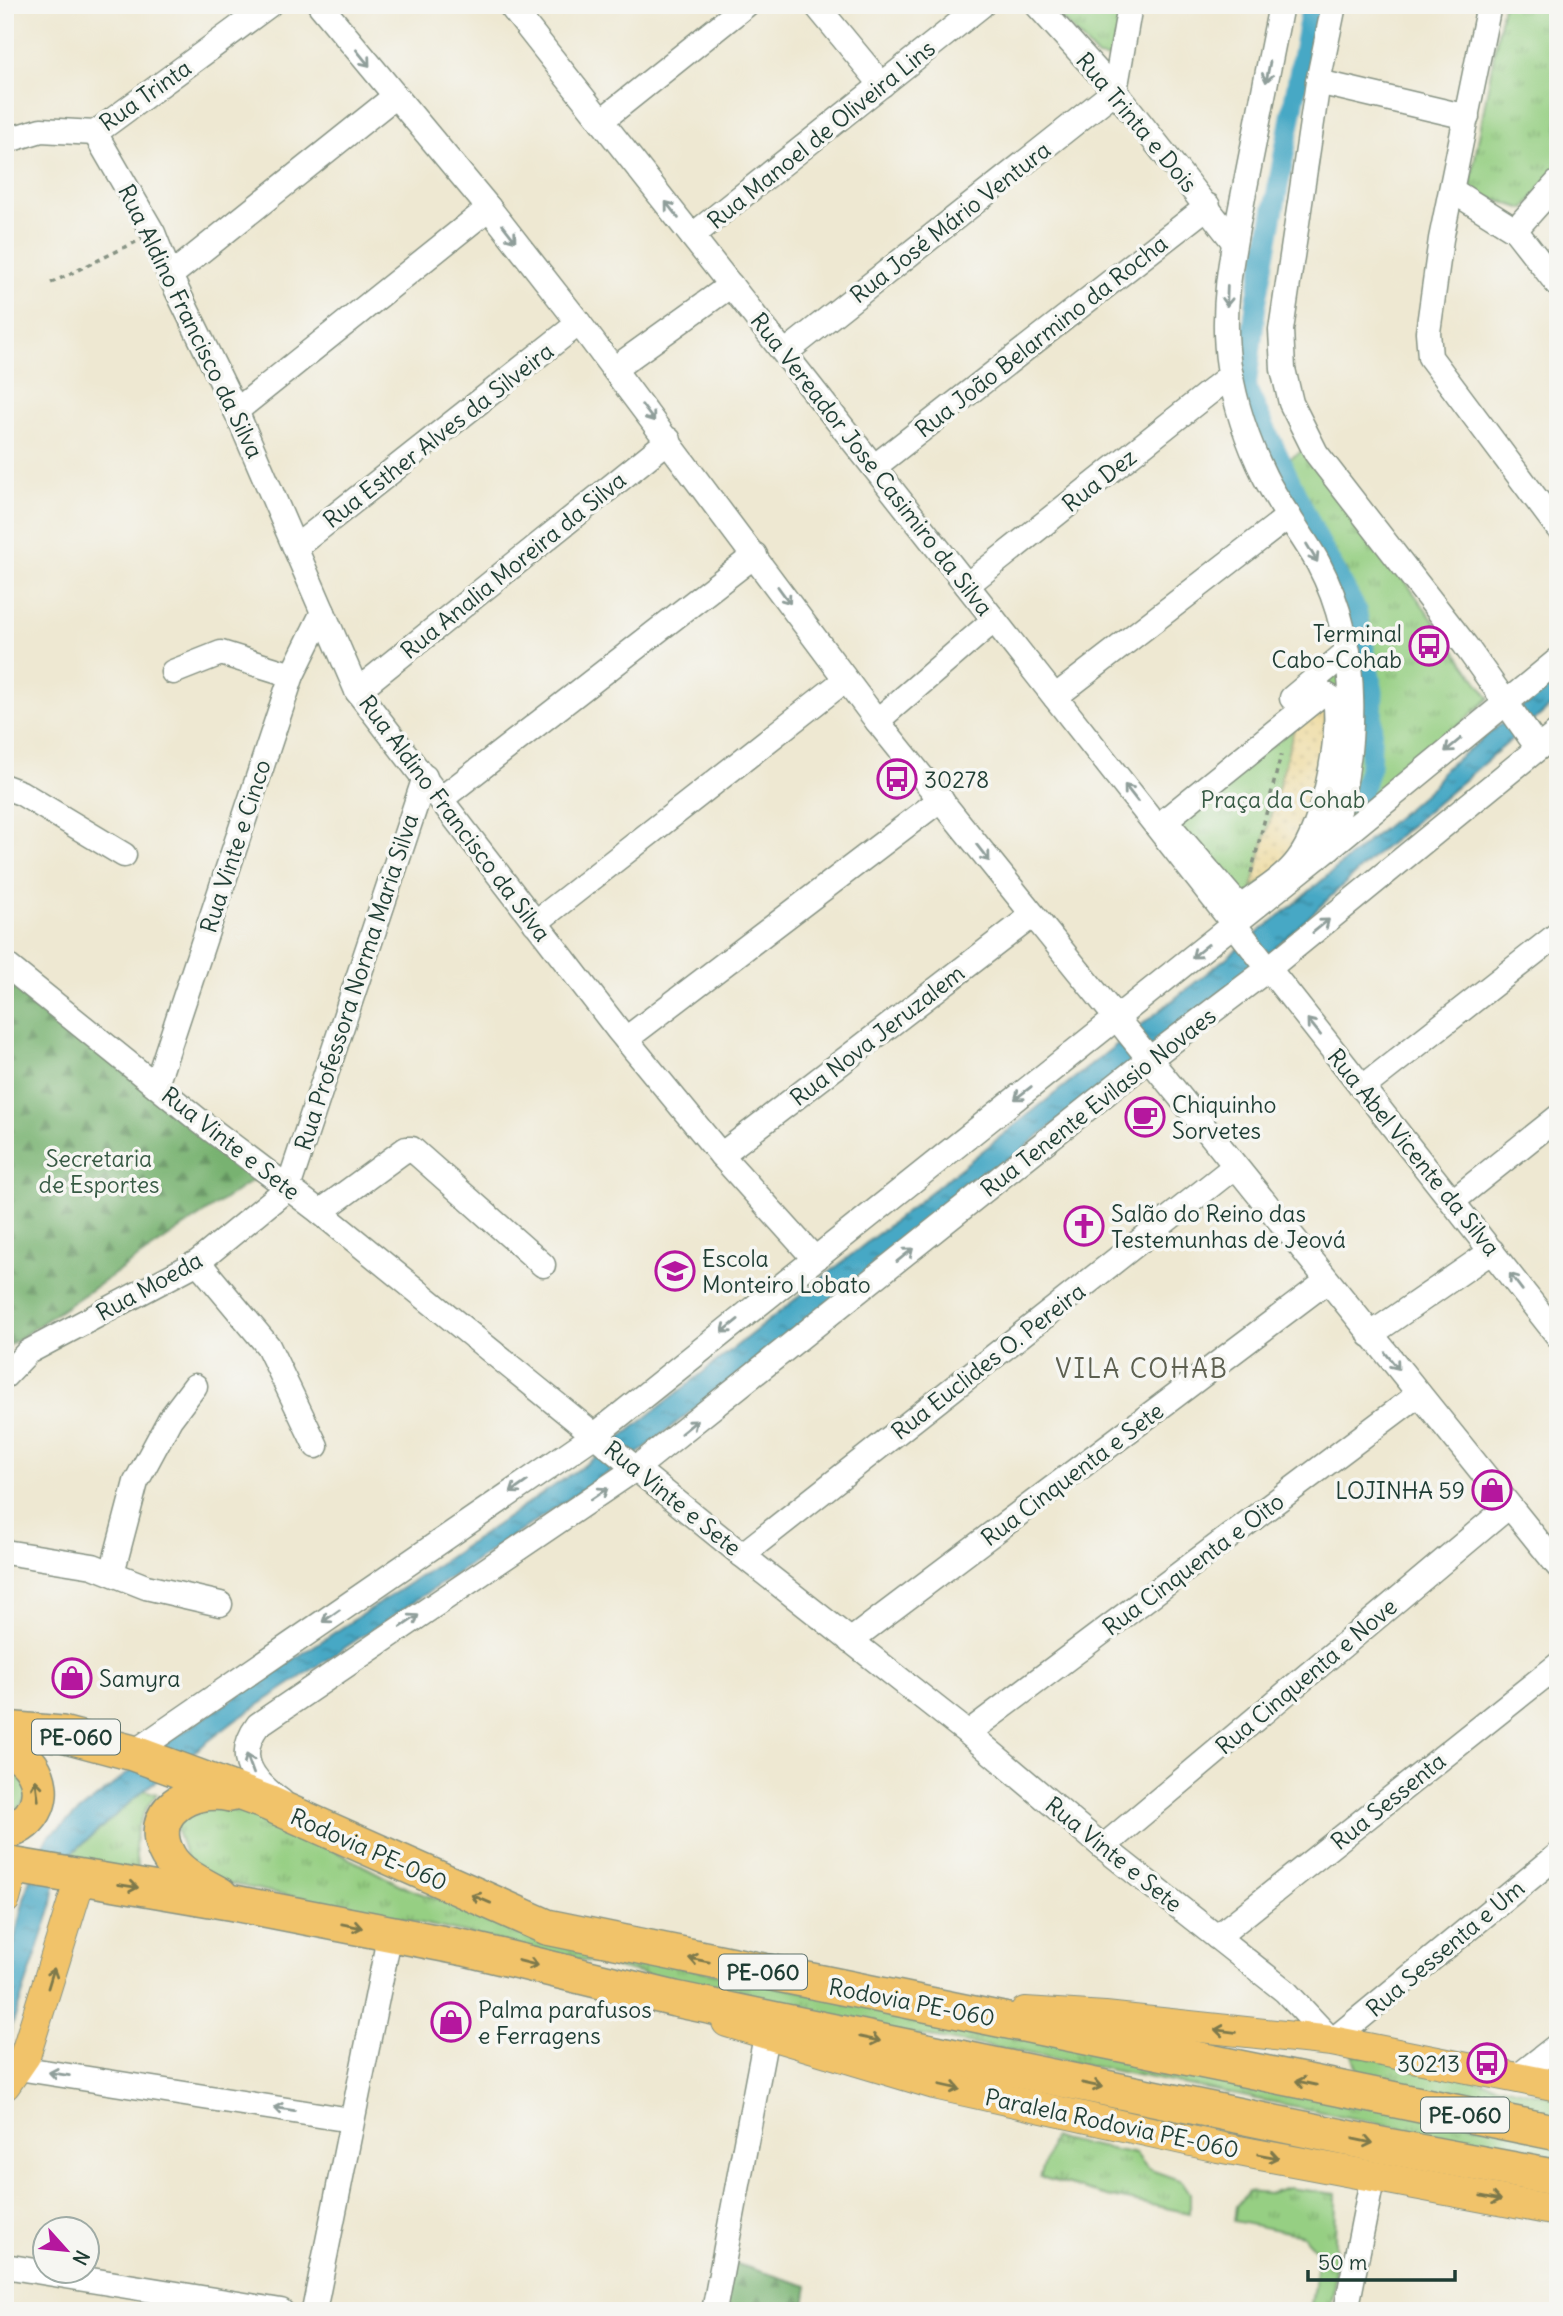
<svg xmlns="http://www.w3.org/2000/svg" width="1563" height="2316" font-family="Delius,sans-serif">
<style>
.grass{fill:url(#grass-tufts);stroke:#5a865c;stroke-width:2}
.forest{fill:url(#forest-firs);stroke:#4c7852;stroke-width:2}
.sand{fill:url(#sand-dots);stroke:#868c69;stroke-width:2}
.water{fill:url(#water-ripples);stroke:#32727c;stroke-width:2}
.lines{fill:none;stroke-linecap:round;stroke-linejoin:round}
.canal{stroke:#46a8c5;stroke-width:21}
.minor-casing{stroke:#869283;stroke-width:27}
.major-casing{stroke:#869283;stroke-width:32}
.highway-casing{stroke:#869283;stroke-width:38}
.path{stroke:#869283;stroke-width:3.5;stroke-dasharray:5 5;stroke-linecap:butt}
.minor{stroke:#fff;stroke-width:24}
.major{stroke:#f1c36a;stroke-width:30}
.highway{stroke:#f1c36a;stroke-width:35}
.oneway{stroke:#8f9e9a}
.oneway2{stroke:#7d794c}
.labels{text-anchor:middle;dominant-baseline:central;stroke-width:7;stroke-linejoin:round;paint-order:stroke}
.shield{fill:#f6f6f2;stroke:#60746d;stroke-width:2}
.shield-label{font-size:21px;font-weight:bold;fill:#1f3d34}
.street-label{font-size:23px;fill:#1f3d34;stroke:#f6f6f2}
.poi-label{font-size:23px;fill:#1f3d34;stroke:#f6f6f2;text-anchor:start}
.park-label{font-size:23px;fill:#375a44;stroke:#f6f6f2}
.quarter-label{font-size:26px;letter-spacing:2px;fill:#5d6050;stroke:#f6f6f2}
</style>
<defs>
<pattern id="grass-tufts" width="24" height="20" patternUnits="userSpaceOnUse" patternTransform="scale(1.75)"><rect width="24" height="20" fill="#96cf83"/><path d="M3 7l-1-3M5 7V3M7 7l1-3M15 17l-1-3M17 17v-4M19 17l1-3" fill="none" stroke="#7aa96c"/></pattern>
<pattern id="forest-firs" width="22" height="20" patternUnits="userSpaceOnUse" patternTransform="scale(1.75)"><rect width="22" height="20" fill="#78b271"/><path d="M5 1l3.5 6h-7zM16 11l3.5 6h-7z" fill="#62925e"/></pattern>
<pattern id="sand-dots" width="8" height="8" patternUnits="userSpaceOnUse" patternTransform="scale(1.75)"><rect width="8" height="8" fill="#eeda9e"/><path d="M2 2h.1M6 6h.1" fill="none" stroke="#ccbc89" stroke-width="1.8" stroke-linecap="round"/></pattern>
<pattern id="water-ripples" width="26" height="14" patternUnits="userSpaceOnUse" patternTransform="scale(1.75)"><rect width="26" height="14" fill="#46a8c5"/><path d="M2 4q2-2 4 0t4 0M15 11q2-2 4 0t4 0" fill="none" stroke="#3a8aa1"/></pattern>
</defs>
<rect width="100%" height="100%" fill="#f6f6f2"/>
<filter id="ink" filterUnits="userSpaceOnUse"><feTurbulence type="fractalNoise" baseFrequency=".0143" numOctaves="2"/><feDisplacementMap in="SourceGraphic" scale="14" xChannelSelector="R" yChannelSelector="G"/><feConvolveMatrix kernelMatrix="1 2 1 2 8 2 1 2 1" color-interpolation-filters="sRGB"/></filter>
<filter id="wash" filterUnits="userSpaceOnUse"><feTurbulence type="fractalNoise" baseFrequency=".00686" numOctaves="4" result="noise"/><feDisplacementMap in="SourceGraphic" scale="28" xChannelSelector="R" yChannelSelector="G"/><feGaussianBlur stdDeviation="1.57" result="paint"/><feColorMatrix in="noise" values="0 0 0 0 0 0 0 0 0 0 0 0 0 0 0 0 0 1.4 0 .05"/><feComposite in="paint" operator="in"/></filter>
<g filter="url(#wash)">
<rect width="100%" height="100%" fill="#eee8d2"/>
<g class="grass">
<path d="M1049,5H1124L1112,59L1098,57Z"/>
<path d="M1503,5H1558V168L1524,209L1469,191Z"/>
<path d="M1309,447L1489,698L1342,832L1243,914L1161,823L1356,655L1347,572L1277,466Z"/>
<path d="M5,1768L14,1770L31,1793L5,1825Z"/>
<path d="M144,1790L157,1794C132,1821 130,1851 143,1884L58,1866Z"/>
<path d="M217,1801L306,1836L408,1889L566,1944L1558,2141V2159L1016,2051L886,2030L381,1914L226,1883L189,1865L174,1822Z"/>
<path d="M1352,2054L1558,2098V2119L1361,2080Z"/>
<path d="M1053,2138L1136,2154L1148,2169L1182,2181L1190,2193V2213L1107,2196L1040,2177Z"/>
<path d="M1288,2188L1336,2194L1334,2289L1330,2311H1310L1319,2253L1302,2235L1234,2221L1236,2206L1248,2192L1269,2194Z"/>
</g>
<g class="forest">
<path d="M5,977L256,1178L5,1348Z"/>
<path d="M730,2262L808,2286L804,2311H723Z"/>
</g>
<path class="sand" d="M1327,701C1322,753 1319,817 1286,861C1278,872 1263,880 1252,888L1295,725Z"/>
<path class="water" d="M1558,678V700L1370,860L1271,952L641,1451L236,1720L144,1790L58,1865L51,1910L5,2047C5,2031 4,2014 5,1998C9,1962 28,1861 49,1836L160,1747L442,1562L595,1458L1293,905L1409,807L1434,785L1441,772Z"/>
<g class="lines">
<path class="canal" d="M1312,5L1256,304L1246,388L1318,540L1356,610L1373,692L1370,766L1357,806"/>
</g>
</g>
<g filter="url(#ink)">
<g class="lines">
<g class="minor-casing">
<g id="minor">
<path d="M320,5L489,208L579,323L877,721L1558,1566"/>
<path d="M510,5L1558,1336"/>
<path d="M816,5L882,85"/>
<path d="M1037,5L1115,91L1234,242"/>
<path d="M1281,5C1269,63 1258,120 1247,177C1235,239 1219,303 1229,366C1235,404 1248,443 1265,477C1280,507 1302,534 1318,563C1364,649 1357,757 1329,848"/>
<path d="M1334,5L1318,82L1281,330L1283,369L1291,403L1316,453L1465,645L1538,748"/>
<path d="M1489,5L1441,239L1428,332L1430,357L1558,528"/>
<path d="M1318,82L1467,117"/>
<path d="M601,121L746,5"/>
<path d="M95,133L153,233L170,276L236,411L357,691L619,1031L721,1155L814,1258"/>
<path d="M5,141L41,130L95,133L269,5"/>
<path d="M1453,191L1515,230L1558,285"/>
<path d="M1515,230L1558,182"/>
<path d="M692,236L982,5"/>
<path d="M170,276L394,97"/>
<path d="M786,352L1115,91L1130,5"/>
<path d="M614,369L731,285"/>
<path d="M236,411L489,208"/>
<path d="M874,467L1208,206"/>
<path d="M297,546L579,323"/>
<path d="M967,585L1231,375"/>
<path d="M173,672L221,653L292,675"/>
<path d="M357,691L669,440"/>
<path d="M1323,693L1335,700C1342,738 1322,830 1298,860C1285,878 1262,891 1244,905H1238L1170,826L1168,818Z"/>
<path d="M1055,697L1289,516"/>
<path d="M1292,698L1348,651"/>
<path d="M877,721L994,620"/>
<path d="M5,787L21,793L124,855"/>
<path d="M441,799L755,555"/>
<path d="M535,923L845,680"/>
<path d="M5,964L201,1122L320,1212L742,1555L968,1733L1103,1847L1285,1991L1332,2041L1558,1855"/>
<path d="M626,1039L941,799"/>
<path d="M156,1085L292,675L323,612"/>
<path d="M1362,1088L1558,934"/>
<path d="M721,1155L1033,915"/>
<path d="M288,1188L425,777"/>
<path d="M1453,1201L1558,1117"/>
<path d="M320,1212L406,1149H412L543,1265"/>
<path d="M198,1262L268,1346L316,1446"/>
<path d="M1370,1335L1492,1251"/>
<path d="M5,1376L28,1352L198,1262L288,1188"/>
<path d="M5,1552L93,1566L146,1587L220,1604"/>
<path d="M742,1555L1234,1167"/>
<path d="M112,1573L136,1482L170,1419L195,1386"/>
<path d="M850,1641L1327,1281"/>
<path d="M968,1733L1419,1394"/>
<path d="M133,1753L595,1435L1329,848L1558,660"/>
<path d="M281,1801C252,1780 234,1757 258,1725L635,1469L1148,1060L1268,969L1558,732"/>
<path d="M1103,1847L1509,1506"/>
<path d="M1217,1937L1558,1665"/>
<path d="M18,2068L351,2120"/>
<path d="M1516,2078L1558,2045"/>
<path d="M5,2266L281,2311"/>
<path d="M314,2311L390,1933"/>
<path d="M714,2311L766,2036"/>
<path d="M1346,2311L1373,2175"/>
</g>
</g>
<g class="major-casing">
<g id="major">
<path d="M5,1899L14,1866"/>
<path d="M1025,2012L1105,2017L1332,2041L1558,2086"/>
<path d="M727,2022L934,2084L1218,2147L1558,2211"/>
<path d="M5,2085L25,2056L80,1879"/>
</g>
</g>
<g class="highway-casing">
<g id="highway">
<path d="M5,1729L62,1734L133,1753L268,1803L547,1927L1558,2133"/>
<path d="M5,1743C13,1749 25,1757 31,1766C49,1793 36,1824 5,1832"/>
<path d="M5,1864L234,1903L465,1948L675,1999L1381,2145L1558,2178"/>
<path d="M220,1895C203,1885 178,1875 168,1856C143,1812 192,1785 230,1794"/>
</g>
</g>
<g class="path">
<path d="M51,283L136,242"/>
<path d="M1251,873L1281,755"/>
</g>
<use href="#minor" class="minor"/>
<use href="#major" class="major"/>
<use href="#highway" class="highway"/>
</g>
<defs><path id="oneway-shaft" d="M-6 0H5M1.5-3L5.5 0L1.5 3" fill="none" stroke-width="1.6" stroke-linecap="round" stroke-linejoin="round" transform="scale(1.75)"/></defs>
<g class="oneway">
<use href="#oneway-shaft" transform="translate(363 58) rotate(51)"/>
<use href="#oneway-shaft" transform="translate(1268 72) rotate(101)"/>
<use href="#oneway-shaft" transform="translate(672 210) rotate(-128)"/>
<use href="#oneway-shaft" transform="translate(509 233) rotate(52)"/>
<use href="#oneway-shaft" transform="translate(1227 296) rotate(92)"/>
<use href="#oneway-shaft" transform="translate(648 413) rotate(53)"/>
<use href="#oneway-shaft" transform="translate(1312 553) rotate(59)"/>
<use href="#oneway-shaft" transform="translate(784 595) rotate(54)"/>
<use href="#oneway-shaft" transform="translate(1453 745) rotate(140)"/>
<use href="#oneway-shaft" transform="translate(1131 793) rotate(-128)"/>
<use href="#oneway-shaft" transform="translate(983 853) rotate(52)"/>
<use href="#oneway-shaft" transform="translate(1321 926) rotate(-39)"/>
<use href="#oneway-shaft" transform="translate(1200 951) rotate(141)"/>
<use href="#oneway-shaft" transform="translate(1314 1027) rotate(-129)"/>
<use href="#oneway-shaft" transform="translate(1023 1093) rotate(142)"/>
<use href="#oneway-shaft" transform="translate(905 1255) rotate(-39)"/>
<use href="#oneway-shaft" transform="translate(1516 1282) rotate(-127)"/>
<use href="#oneway-shaft" transform="translate(730 1326) rotate(141)"/>
<use href="#oneway-shaft" transform="translate(1392 1361) rotate(51)"/>
<use href="#oneway-shaft" transform="translate(689 1427) rotate(-39)"/>
<use href="#oneway-shaft" transform="translate(519 1487) rotate(145)"/>
<use href="#oneway-shaft" transform="translate(599 1494) rotate(-34)"/>
<use href="#oneway-shaft" transform="translate(331 1616) rotate(145)"/>
<use href="#oneway-shaft" transform="translate(410 1621) rotate(-34)"/>
<use href="#oneway-shaft" transform="translate(250 1764) rotate(-110)"/>
<use href="#oneway-shaft" transform="translate(59 2074) rotate(-171)"/>
<use href="#oneway-shaft" transform="translate(284 2109) rotate(-171)"/>
</g>
<g class="oneway2">
<use href="#oneway-shaft" transform="translate(37 1790) rotate(-97)"/>
<use href="#oneway-shaft" transform="translate(128 1886) rotate(9)"/>
<use href="#oneway-shaft" transform="translate(481 1899) rotate(-157)"/>
<use href="#oneway-shaft" transform="translate(352 1926) rotate(11)"/>
<use href="#oneway-shaft" transform="translate(699 1960) rotate(-169)"/>
<use href="#oneway-shaft" transform="translate(528 1963) rotate(14)"/>
<use href="#oneway-shaft" transform="translate(51 1978) rotate(-73)"/>
<use href="#oneway-shaft" transform="translate(1225 2031) rotate(-173)"/>
<use href="#oneway-shaft" transform="translate(870 2039) rotate(12)"/>
<use href="#oneway-shaft" transform="translate(1306 2083) rotate(-168)"/>
<use href="#oneway-shaft" transform="translate(1092 2085) rotate(12)"/>
<use href="#oneway-shaft" transform="translate(950 2087) rotate(13)"/>
<use href="#oneway-shaft" transform="translate(1363 2141) rotate(12)"/>
<use href="#oneway-shaft" transform="translate(1268 2156) rotate(10)"/>
<use href="#oneway-shaft" transform="translate(1491 2198) rotate(11)"/>
</g>
</g>
<defs>
<g id="bus-ring" transform="scale(2.0125)"><circle r="9.5" fill="#f6f6f2" stroke="#b5179e" stroke-width="1.5"/><path d="M-5-6H5V4H4V6H2V4H-2V6H-4V4H-5ZM-3.5-4V0h7V-4ZM-3.5 1.2v1.5H-2V1.2ZM2 1.2v1.5H3.5V1.2Z" fill="#b5179e"/></g>
<g id="cafe-ring" transform="scale(2.0125)"><circle r="9.5" fill="#f6f6f2" stroke="#b5179e" stroke-width="1.5"/><path d="M-5.5-4.5H6V0H3Q3 3.5 0 3.5H-2.5Q-5.5 3.5-5.5 0ZM3-3.2v2h1.7v-2ZM-6 4.5H4V6H-6Z" fill="#b5179e"/></g>
<g id="church-ring" transform="scale(2.0125)"><circle r="9.5" fill="#f6f6f2" stroke="#b5179e" stroke-width="1.5"/><path d="M-1.2-6h2.4v3.5h3.3v2.4h-3.3V6h-2.4V-.1h-3.3v-2.4h3.3Z" fill="#b5179e"/></g>
<g id="school-ring" transform="scale(2.0125)"><circle r="9.5" fill="#f6f6f2" stroke="#b5179e" stroke-width="1.5"/><path d="M0-5L7-2L0 1L-7-2ZM-4 1L0 2.5L4 1V4Q0 6-4 4Z" fill="#b5179e"/></g>
<g id="shop-ring" transform="scale(2.0125)"><circle r="9.5" fill="#f6f6f2" stroke="#b5179e" stroke-width="1.5"/><path d="M-5-2.5h2.3a2.7 3.5 0 0 1 5.4 0H5L5.5 6h-11ZM-1.5-2.5h3a1.5 2.3 0 0 0-3 0Z" fill="#b5179e"/></g>
</defs>
<g fill-rule="evenodd">
<use href="#bus-ring" x="1429" y="646"/>
<use href="#bus-ring" x="897" y="779"/>
<use href="#cafe-ring" x="1145" y="1117"/>
<use href="#church-ring" x="1084" y="1226"/>
<use href="#school-ring" x="675" y="1271"/>
<use href="#shop-ring" x="1492" y="1490"/>
<use href="#shop-ring" x="72" y="1678"/>
<use href="#shop-ring" x="451" y="2022"/>
<use href="#bus-ring" x="1487" y="2063"/>
</g>
<g class="labels">
<g class="shield">
<rect x="32" y="1719.5" width="88" height="35" rx="5"/>
<rect x="719" y="1954.5" width="88" height="35" rx="5"/>
<rect x="1421" y="2097.5" width="88" height="35" rx="5"/>
</g>
<g class="shield-label">
<text x="76" y="1737">PE-060</text>
<text x="763" y="1972">PE-060</text>
<text x="1465" y="2115">PE-060</text>
</g>
<g class="street-label">
<text transform="translate(145 95) rotate(-35)">Rua Trinta</text>
<text transform="translate(1137 122) rotate(50)">Rua Trinta e Dois</text>
<text transform="translate(821 134) rotate(-39)">Rua Manoel de Oliveira Lins</text>
<text transform="translate(950 222) rotate(-38)">Rua José Mário Ventura</text>
<text transform="translate(191 321) rotate(64)">Rua Aldino Francisco da Silva</text>
<text transform="translate(1041 336) rotate(-38)">Rua João Belarmino da Rocha</text>
<text transform="translate(438 435) rotate(-38)">Rua Esther Alves da Silveira</text>
<text transform="translate(872 464) rotate(52)">Rua Vereador Jose Casimiro da Silva</text>
<text transform="translate(1099 480) rotate(-38)">Rua Dez</text>
<text transform="translate(513 565) rotate(-39)">Rua Analia Moreira da Silva</text>
<text transform="translate(455 818) rotate(53)">Rua Aldino Francisco da Silva</text>
<text transform="translate(235 846) rotate(-72)">Rua Vinte e Cinco</text>
<text transform="translate(356 982) rotate(-72)">Rua Professora Norma Maria Silva</text>
<text transform="translate(877 1035) rotate(-38)">Rua Nova Jeruzalem</text>
<text transform="translate(1098 1102) rotate(-38)">Rua Tenente Evilasio Novaes</text>
<text transform="translate(231 1143) rotate(38)">Rua Vinte e Sete</text>
<text transform="translate(1414 1152) rotate(51)">Rua Abel Vicente da Silva</text>
<text transform="translate(149 1286) rotate(-29)">Rua Moeda</text>
<text transform="translate(988 1361) rotate(-38)">Rua Euclides O. Pereira</text>
<text transform="translate(1072 1474) rotate(-37)">Rua Cinquenta e Sete</text>
<text transform="translate(673 1498) rotate(39)">Rua Vinte e Sete</text>
<text transform="translate(1193 1564) rotate(-37)">Rua Cinquenta e Oito</text>
<text transform="translate(1306 1676) rotate(-40)">Rua Cinquenta e Nove</text>
<text transform="translate(1388 1801) rotate(-39)">Rua Sessenta</text>
<text transform="translate(369 1849) rotate(24)">Rodovia PE-060</text>
<text transform="translate(1114 1854) rotate(39)">Rua Vinte e Sete</text>
<text transform="translate(1445 1948) rotate(-40)">Rua Sessenta e Um</text>
<text transform="translate(912 2002) rotate(11)">Rodovia PE-060</text>
<text transform="translate(1112 2123) rotate(12)">Paralela Rodovia PE-060</text>
</g>
<g class="poi-label">
<text x="1402" y="633" text-anchor="end">Terminal<tspan x="1402" dy="26">Cabo-Cohab</tspan></text>
<text x="924" y="779">30278</text>
<text x="1172" y="1104">Chiquinho<tspan x="1172" dy="26">Sorvetes</tspan></text>
<text x="1111" y="1213">Salão do Reino das<tspan x="1111" dy="26">Testemunhas de Jeová</tspan></text>
<text x="702" y="1258">Escola<tspan x="702" dy="26">Monteiro Lobato</tspan></text>
<text x="1465" y="1490" text-anchor="end">LOJINHA 59</text>
<text x="99" y="1678">Samyra</text>
<text x="478" y="2009">Palma parafusos<tspan x="478" dy="26">e Ferragens</tspan></text>
<text x="1460" y="2063" text-anchor="end">30213</text>
</g>
<g class="park-label">
<text x="1283" y="799">Praça da Cohab</text>
<text x="99" y="1158">Secretaria<tspan x="99" dy="26">de Esportes</tspan></text>
</g>
<g class="quarter-label">
<text x="1142" y="1368">VILA COHAB</text>
</g>
</g>
<rect width="1563" height="2316" fill="none" stroke="#f6f6f2" stroke-width="28"/>
<g transform="translate(66 2250) rotate(117)"><circle r="33" fill="#f6f6f2" stroke="#a0aca6" stroke-width="2"/>
<path d="M0-5L12 26L0 18L-12 26Z" fill="#b5179e"/>
<text y="-10" font-size="19" font-weight="bold" text-anchor="middle" fill="#1f3d34">N</text>
</g>
<path d="M1308 2270v10h147v-10" fill="none" stroke="#1f3d34" stroke-width="3.5"/>
<text x="1318" y="2270" font-size="21" fill="#1f3d34" stroke="#f6f6f2" stroke-width="5" paint-order="stroke">50 m</text>
</svg>
